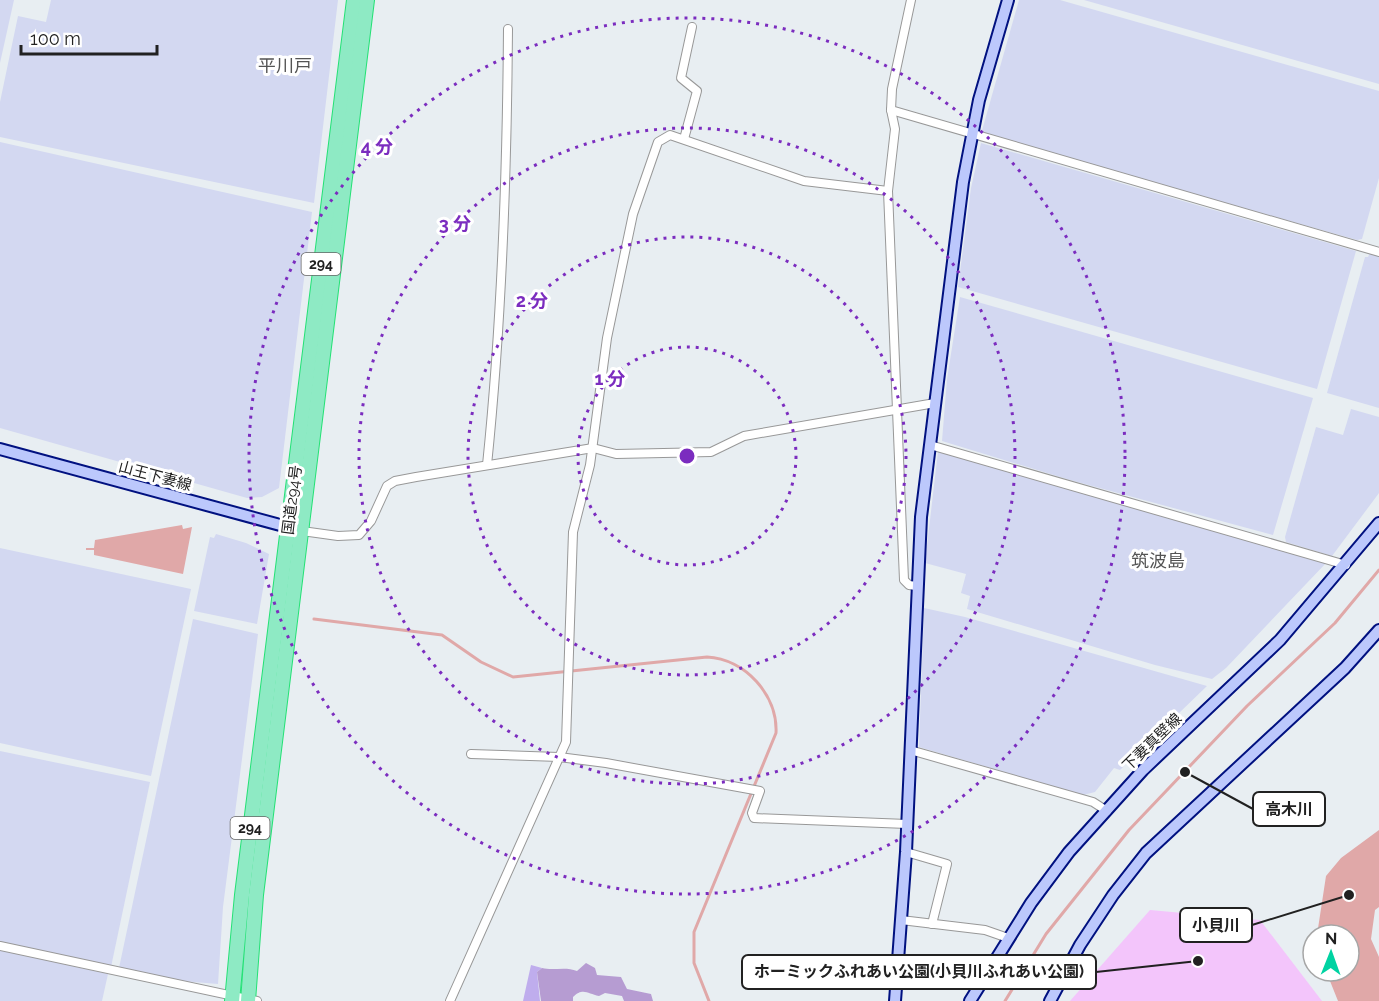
<svg xmlns="http://www.w3.org/2000/svg" width="1379" height="1001" font-family="Raleway,'Noto Sans JP',sans-serif">
<style>
.farmland{fill:#d3d8f1}
.grass{fill:#bfaded}
.forest{fill:#b69cd2}
.park{fill:#f3c5fb}
.water{fill:#e0a8a8}
.lines{fill:none;stroke-linecap:round;stroke-linejoin:round}
.stream{stroke:#e0a8a8;stroke-width:3}
.street-casing{stroke:#989898;stroke-width:10}
.secondary-casing{stroke:#011180;stroke-width:14}
.highway-casing{stroke:#24e175;stroke-width:16}
.street{stroke:#fff;stroke-width:8}
.secondary{stroke:#bcc8fc;stroke-width:10}
.highway{stroke:#8eeac4;stroke-width:14}
.ring{fill:none;stroke:#7b2cbf;stroke-width:3;stroke-dasharray:3 6}
.labels{text-anchor:middle;dominant-baseline:central;stroke-width:6;stroke-linejoin:round;paint-order:stroke}
.shield{fill:#fff;stroke:#646464;stroke-width:1.5}
.shield-label{font-size:14px;font-weight:bold;fill:#212121}
.street-label{font-size:15px;fill:#212121;stroke:#fff}
.quarter-label{font-size:18px;fill:#545454;stroke:#fff}
.centre{fill:#7b2cbf;stroke:#fff;stroke-width:3}
.ring-label{font-size:18px;text-anchor:middle;font-weight:bold;fill:#7b2cbf;stroke:#fff;stroke-width:6;stroke-linejoin:round;paint-order:stroke}
.leader{fill:none;stroke:#212121;stroke-width:2}
.callout-dot{fill:#212121;stroke:#fff;stroke-width:2}
.callout{fill:#fff;stroke:#212121;stroke-width:2}
.callout-label{font-size:16px;text-anchor:middle;font-weight:bold;fill:#212121}
</style>
<rect width="100%" height="100%" fill="#e8eef2"/>
<g class="farmland">
<path d="M0,0H14L0,63Z"/>
<path d="M51,0H338L314,203L0,137V102L18,16L46,22Z"/>
<path d="M1019,0H1060L1379,91V178L1362,239L1357,240L981,134Z"/>
<path d="M1084,0H1379V84Z"/>
<path d="M0,142L312,212L279,488L262,497L247,498L0,428Z"/>
<path d="M981,143L1356,251L1317,389L958,287L971,188Z"/>
<path d="M1370,253L1379,256V408L1327,393L1365,257H1368Z"/>
<path d="M960,297L1313,398L1273,535L1070,480L942,441L947,379Z"/>
<path d="M1351,409L1379,417V493L1332,556L1286,542L1285,537L1316,427L1343,435Z"/>
<path d="M938,451L1327,562L1226,668L1212,679L1155,665L967,609L970,596L961,593L966,574L925,563Z"/>
<path d="M216,534L246,543L269,554L257,624L194,611L210,537L214,538Z"/>
<path d="M0,548L191,589L151,776L0,743Z"/>
<path d="M924,608L965,617L1207,686L1120,770L1114,768L1095,792L1083,795L919,747Z"/>
<path d="M193,619L258,634L223,907L218,984L182,981L119,968Z"/>
<path d="M0,751L150,782L111,967L0,943Z"/>
<path d="M0,950L108,974L102,1001H0Z"/>
</g>
<path class="grass" d="M531,965L542,968L537,972L540,1001H523Z"/>
<path class="forest" d="M586,963L595,968L597,975L621,977L627,989L651,994L653,1001H624L622,996L605,993L599,996C588,994 583,987 573,997V1001H541L537,972L542,968C554,971 565,966 577,971Z"/>
<path class="park" d="M1150,910L1260,920L1322,1001H1070Z"/>
<g class="water">
<path d="M182,525L183,529L192,527L183,574L94,555V550H86V548H94L95,540Z"/>
<path d="M1379,830V907L1375,910L1371,939L1379,957V1001H1338L1326,971H1349V935H1317L1326,876L1341,858Z"/>
</g>
<g class="lines">
<g class="stream">
<path d="M314,619L442,635L481,662L513,677L707,657C745,659 778,695 776,733L694,932V963L709,1001"/>
<path d="M1005,1001L1046,934L1129,830L1247,706L1335,623L1379,570"/>
</g>
<g class="street-casing">
<g id="street">
<path d="M911,0L892,89L891,110L895,129L888,191L904,580L909,585L916,586"/>
<path d="M891,110L1379,252"/>
<path d="M684,139L697,91L681,78L692,27"/>
<path d="M930,445L1346,565"/>
<path d="M487,465C502,320 507,175 508,29"/>
<path d="M302,531L338,536L359,535L371,521L387,486L395,481L416,477L593,448L616,454L711,452L744,436L935,403"/>
<path d="M910,750L1093,802L1107,811"/>
<path d="M471,754L559,757L606,763L760,791L752,813L754,818L907,824"/>
<path d="M906,852L947,864L932,924"/>
<path d="M901,920L985,930L1008,938"/>
<path d="M0,946L257,1001"/>
<path d="M450,1001L566,742L573,532L590,465L607,338L633,214L658,142L670,135L804,181L888,191"/>
</g>
</g>
<g class="secondary-casing">
<g id="secondary">
<path d="M0,449L295,529"/>
<path d="M895,1001L906,852L921,517L963,182L979,100L1008,0"/>
<path d="M970,1001L1031,903L1069,852L1143,770L1280,640L1379,523"/>
<path d="M1050,1001L1080,945L1113,895L1146,853L1345,668L1379,630"/>
</g>
</g>
<g class="highway-casing">
<g id="highway">
<path d="M232,1001L242,895L354,0"/>
<path d="M248,1001L256,895L367,0"/>
</g>
</g>
<use href="#street" class="street"/>
<use href="#secondary" class="secondary"/>
<use href="#highway" class="highway"/>
</g>
<g class="ring">
<circle cx="687" cy="456" r="109"/>
<circle cx="687" cy="456" r="219"/>
<circle cx="687" cy="456" r="328"/>
<circle cx="687" cy="456" r="438"/>
</g>
<g class="labels">
<g class="shield">
<rect x="301.5" y="253" width="39" height="22" rx="4.5"/>
<rect x="230.5" y="817" width="39" height="22" rx="4.5"/>
</g>
<g class="shield-label">
<text x="321" y="264">294</text>
<text x="250" y="828">294</text>
</g>
<g class="street-label">
<text transform="translate(155 476) rotate(15)">山王下妻線</text>
<text transform="translate(292 500) rotate(-83)">国道294号</text>
<text transform="translate(1152 742) rotate(-44)">下妻真壁線</text>
</g>
<g class="quarter-label">
<text x="285" y="65">平川戸</text>
<text x="1158" y="560">筑波島</text>
</g>
</g>
<circle cx="687" cy="456" r="9" class="centre"/>
<g class="ring-label">
<text x="377" y="153">4 分</text>
<text x="455" y="230">3 分</text>
<text x="532" y="307">2 分</text>
<text x="610" y="385">1 分</text>
</g>
<path class="leader" d="M1185 772L1253 809M1349 895L1252 925M1198 961L1096 972"/>
<g class="callout-dot">
<circle cx="1185" cy="772" r="6"/>
<circle cx="1349" cy="895" r="6"/>
<circle cx="1198" cy="961" r="6"/>
</g>
<g class="callout">
<rect x="1253" y="792" width="72" height="34" rx="6"/>
<rect x="1180" y="908" width="72" height="34" rx="6"/>
<rect x="742" y="955" width="354" height="34" rx="6"/>
</g>
<g class="callout-label">
<text x="1289" y="815">高木川</text>
<text x="1216" y="931">小貝川</text>
<text x="919" y="977">ホーミックふれあい公園(小貝川ふれあい公園)</text>
</g>
<g transform="translate(1331 953) rotate(1)"><circle r="28" fill="#ffffff" stroke="#a6a6a6" stroke-width="1.5"/>
<path d="M0-4.5L10 22L0 15L-10 22Z" fill="#00d3a2"/>
<text y="-9" font-size="16" font-weight="bold" text-anchor="middle" fill="#212121">N</text>
</g>
<path d="M21 45v9h136v-9" fill="none" stroke="#212121" stroke-width="3"/>
<text x="30" y="45" font-size="18" fill="#212121" stroke="#ffffff" stroke-width="4.5" paint-order="stroke">100 m</text>
</svg>
